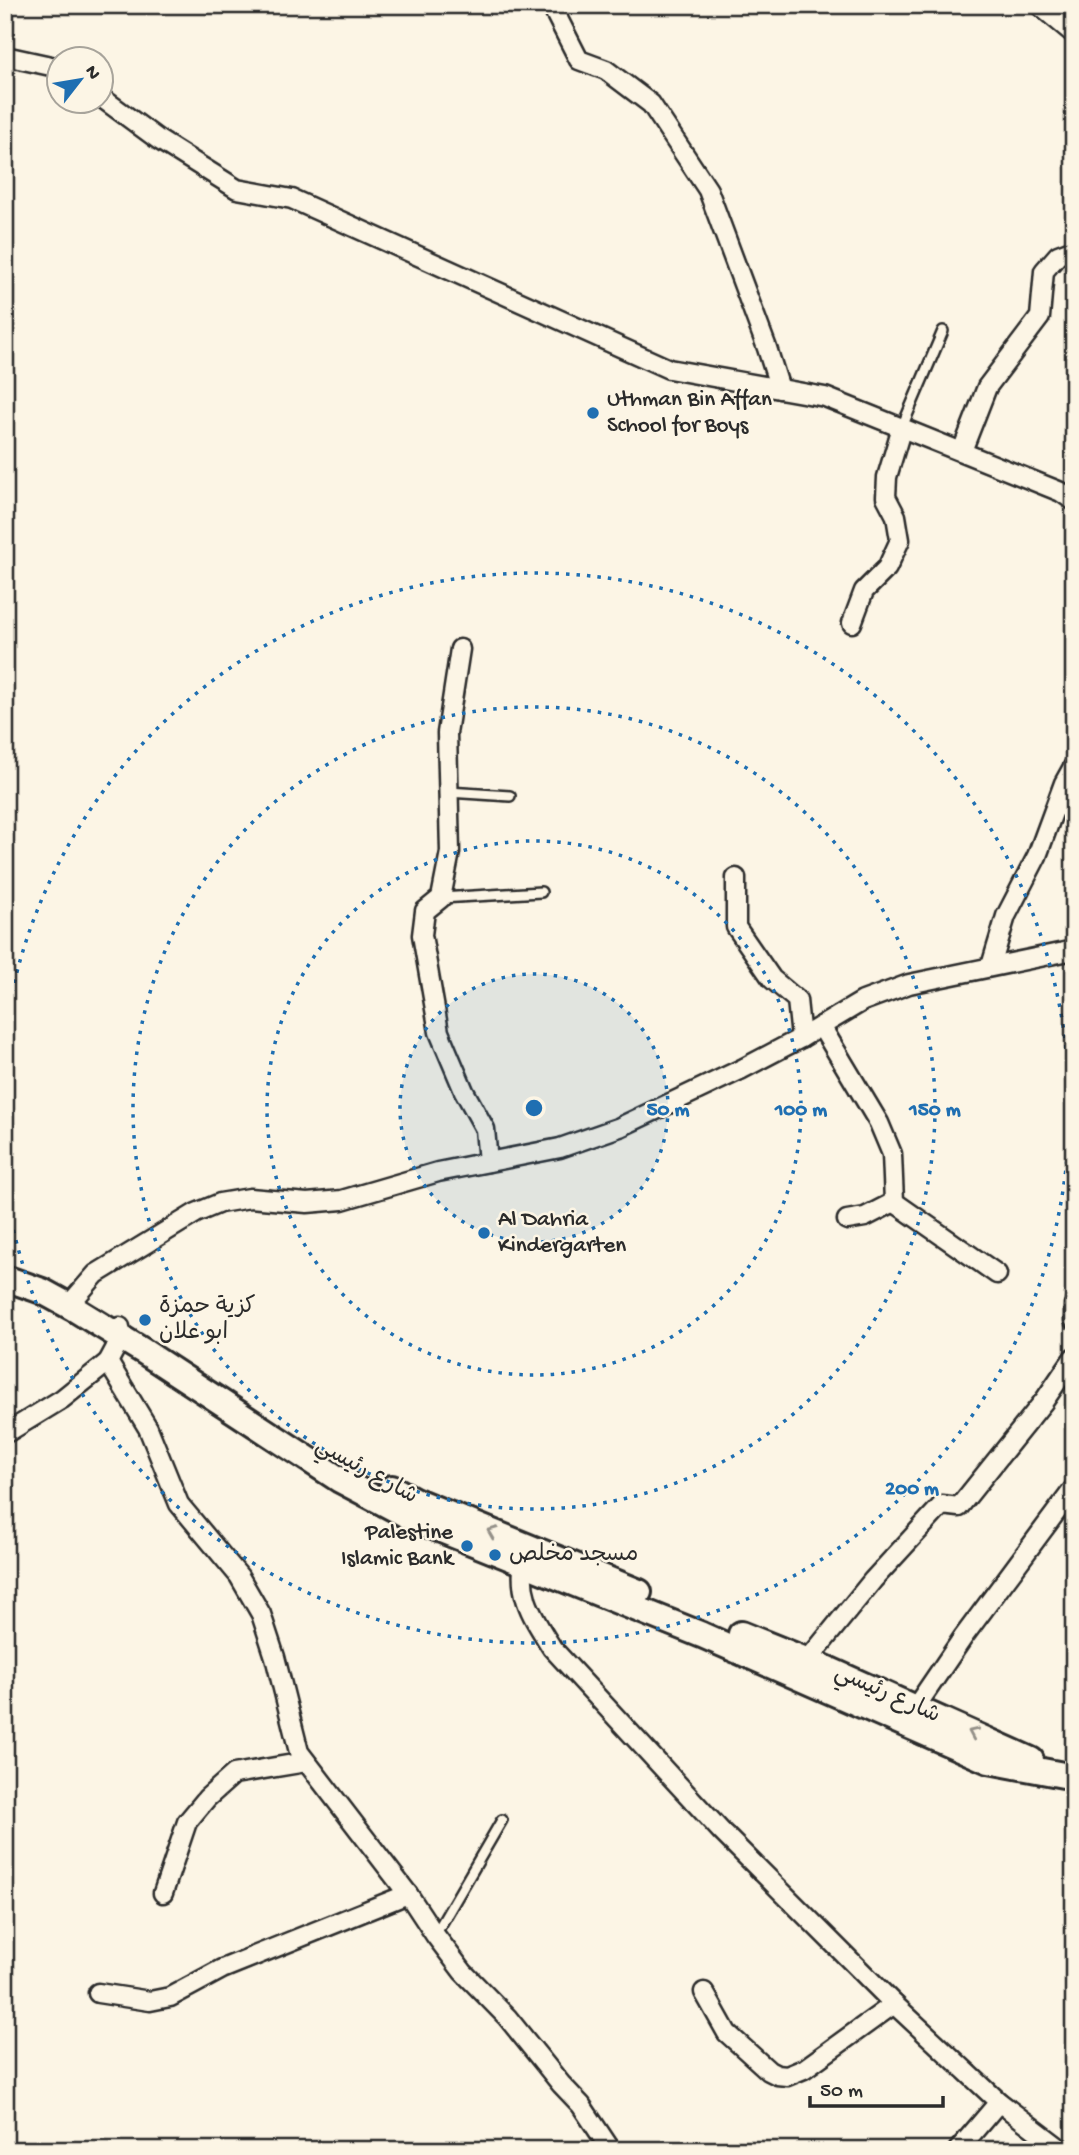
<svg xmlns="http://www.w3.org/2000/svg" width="1079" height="2155" font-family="'Gochi Hand','Playpen Sans Arabic',sans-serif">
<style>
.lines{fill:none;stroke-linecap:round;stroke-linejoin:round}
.lane-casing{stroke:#2b2b2b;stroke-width:14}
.street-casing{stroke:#2b2b2b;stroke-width:23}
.secondary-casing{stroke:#2b2b2b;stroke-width:30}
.lane{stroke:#fcf5e5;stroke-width:9}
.street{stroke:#fcf5e5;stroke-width:18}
.secondary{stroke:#fcf5e5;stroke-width:24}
.oneway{stroke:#949088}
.ring{fill:none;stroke:#1f6fb2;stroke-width:3.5;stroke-dasharray:3.5 7}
.poi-dot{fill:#1f6fb2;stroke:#fcf5e5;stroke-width:2.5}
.labels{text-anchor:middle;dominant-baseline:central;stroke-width:5;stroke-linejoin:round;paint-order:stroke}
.poi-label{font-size:23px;fill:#2b2b2b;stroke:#fcf5e5;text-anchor:start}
.street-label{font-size:23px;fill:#2b2b2b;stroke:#fcf5e5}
.centre{fill:#1f6fb2;stroke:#fcf5e5;stroke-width:3.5}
.ring-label{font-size:21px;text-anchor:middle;font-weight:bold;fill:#1f6fb2;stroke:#fcf5e5;stroke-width:5;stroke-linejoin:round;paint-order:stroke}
</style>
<rect width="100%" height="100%" fill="#fcf5e5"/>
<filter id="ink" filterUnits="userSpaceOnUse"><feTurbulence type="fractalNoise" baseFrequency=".0143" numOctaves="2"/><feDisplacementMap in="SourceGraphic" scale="14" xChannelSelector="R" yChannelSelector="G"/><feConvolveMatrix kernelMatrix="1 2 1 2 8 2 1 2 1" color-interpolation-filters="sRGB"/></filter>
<g filter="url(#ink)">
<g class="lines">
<g class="lane-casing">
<g id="lane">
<path d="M902,427L943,331"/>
<path d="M448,792L510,796"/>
<path d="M441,898L541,892"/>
<path d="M435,1935L502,1820"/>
</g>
</g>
<g class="street-casing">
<g id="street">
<path d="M551,5L579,60L606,70L651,104L708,190L767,348L780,389"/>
<path d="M1039,5L1074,34"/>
<path d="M5,56L60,68"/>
<path d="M102,98L159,140L237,189L292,199L669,369L825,397L1061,492L1074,501"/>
<path d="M962,451L987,387L1040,317L1044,271L1058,255L1074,249"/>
<path d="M852,623L864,591L887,568L900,540L896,516L886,497L887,477L902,427"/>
<path d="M460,649L447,733L450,852L441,898L425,911L422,935L439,1032L464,1091L485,1129L488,1162"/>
<path d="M736,878V927L772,979L797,1000L801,1038"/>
<path d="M991,966L1006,916L1037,856L1064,783L1074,765"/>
<path d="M821,1026L879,1123L892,1154L894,1202L865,1217L847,1220"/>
<path d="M894,1202L997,1274"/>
<path d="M1074,1305V1320"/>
<path d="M73,1308L76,1297L96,1274L196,1213L220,1203L250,1198L307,1203L342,1200L438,1172L560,1148L620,1127L742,1069L801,1038L863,1001L909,984L1074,950"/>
<path d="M108,1362L148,1428L179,1504L239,1576L261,1614L275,1657L299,1752L408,1894L435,1935L463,1972L507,2017L561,2084L581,2105L611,2150"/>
<path d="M8,1432L62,1399L108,1362L121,1338L120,1327"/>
<path d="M526,1553C515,1592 532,1616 552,1648L721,1831L894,2004L999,2102L1062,2150"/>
<path d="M807,1661L873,1580L942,1505L959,1507L1044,1401L1074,1357"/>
<path d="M911,1719L915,1708L964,1636L1074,1488"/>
<path d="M163,1893L187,1822L207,1798L234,1774L306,1762"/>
<path d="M704,1992L727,2033L769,2071L777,2075L787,2076L804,2069L894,2004"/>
<path d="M98,1993L150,2001L170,1997L222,1969L408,1894"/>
<path d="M958,2150L999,2102"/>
</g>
</g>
<g class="secondary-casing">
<g id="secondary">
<path d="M5,1278L42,1291L73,1308L143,1351L340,1480L414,1519L702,1635L989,1761L1074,1777"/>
<path d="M392,1488L414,1500L639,1592"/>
<path d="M741,1634L823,1667L1031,1760"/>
</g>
</g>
<use href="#lane" class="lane"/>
<use href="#street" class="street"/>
<use href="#secondary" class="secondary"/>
</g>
<defs><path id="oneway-chevron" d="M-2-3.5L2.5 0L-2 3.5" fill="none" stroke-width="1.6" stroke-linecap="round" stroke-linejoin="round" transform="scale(1.75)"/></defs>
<g class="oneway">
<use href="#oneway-chevron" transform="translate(492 1532) rotate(-158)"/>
<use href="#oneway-chevron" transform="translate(973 1733) rotate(-156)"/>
</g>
</g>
<circle cx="534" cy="1108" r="134" fill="#1f6fb2" fill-opacity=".12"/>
<g class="ring">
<circle cx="534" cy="1108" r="134"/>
<circle cx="534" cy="1108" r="267"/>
<circle cx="534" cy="1108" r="401"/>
<path d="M6 1024A535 535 0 1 1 6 1192"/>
</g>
<g class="poi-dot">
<circle cx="593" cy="413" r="7"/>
<circle cx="484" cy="1233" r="7"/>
<circle cx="145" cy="1320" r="7"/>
<circle cx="467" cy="1546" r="7"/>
<circle cx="495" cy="1555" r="7"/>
</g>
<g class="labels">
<g class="poi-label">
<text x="607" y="400">Uthman Bin Affan<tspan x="607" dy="26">School for Boys</tspan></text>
<text x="498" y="1220">Al Dahria<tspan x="498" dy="26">Kindergarten</tspan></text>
<text x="159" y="1307">كزية حمزة<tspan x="159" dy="26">ابو علان</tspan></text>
<text x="453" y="1533" text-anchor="end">Palestine<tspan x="453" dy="26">Islamic Bank</tspan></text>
<text x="509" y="1555">مسجد مخلص</text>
</g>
<g class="street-label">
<text transform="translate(366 1472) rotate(29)">شارع رئيسي</text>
<text transform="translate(887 1695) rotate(24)">شارع رئيسي</text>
</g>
</g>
<circle cx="534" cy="1108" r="10" class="centre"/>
<g class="ring-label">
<text x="668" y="1115">50 m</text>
<text x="801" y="1115">100 m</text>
<text x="935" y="1115">150 m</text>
<text x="912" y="1494">200 m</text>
</g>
<rect width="1079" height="2155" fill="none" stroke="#fcf5e5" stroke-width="28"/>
<rect x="14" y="14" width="1051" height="2127" fill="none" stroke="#2b2b2b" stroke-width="2.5" filter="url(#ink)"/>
<g transform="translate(80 80) rotate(59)"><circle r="33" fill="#fcf5e5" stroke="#a8a49b" stroke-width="2"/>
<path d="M0-5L12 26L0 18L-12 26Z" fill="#1f6fb2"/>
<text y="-10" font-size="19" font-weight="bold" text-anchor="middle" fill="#2b2b2b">N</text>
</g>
<path d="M810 2096v10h133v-10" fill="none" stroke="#2b2b2b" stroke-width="3.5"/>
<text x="820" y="2096" font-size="21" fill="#2b2b2b" stroke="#fcf5e5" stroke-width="5" paint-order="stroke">50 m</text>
</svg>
